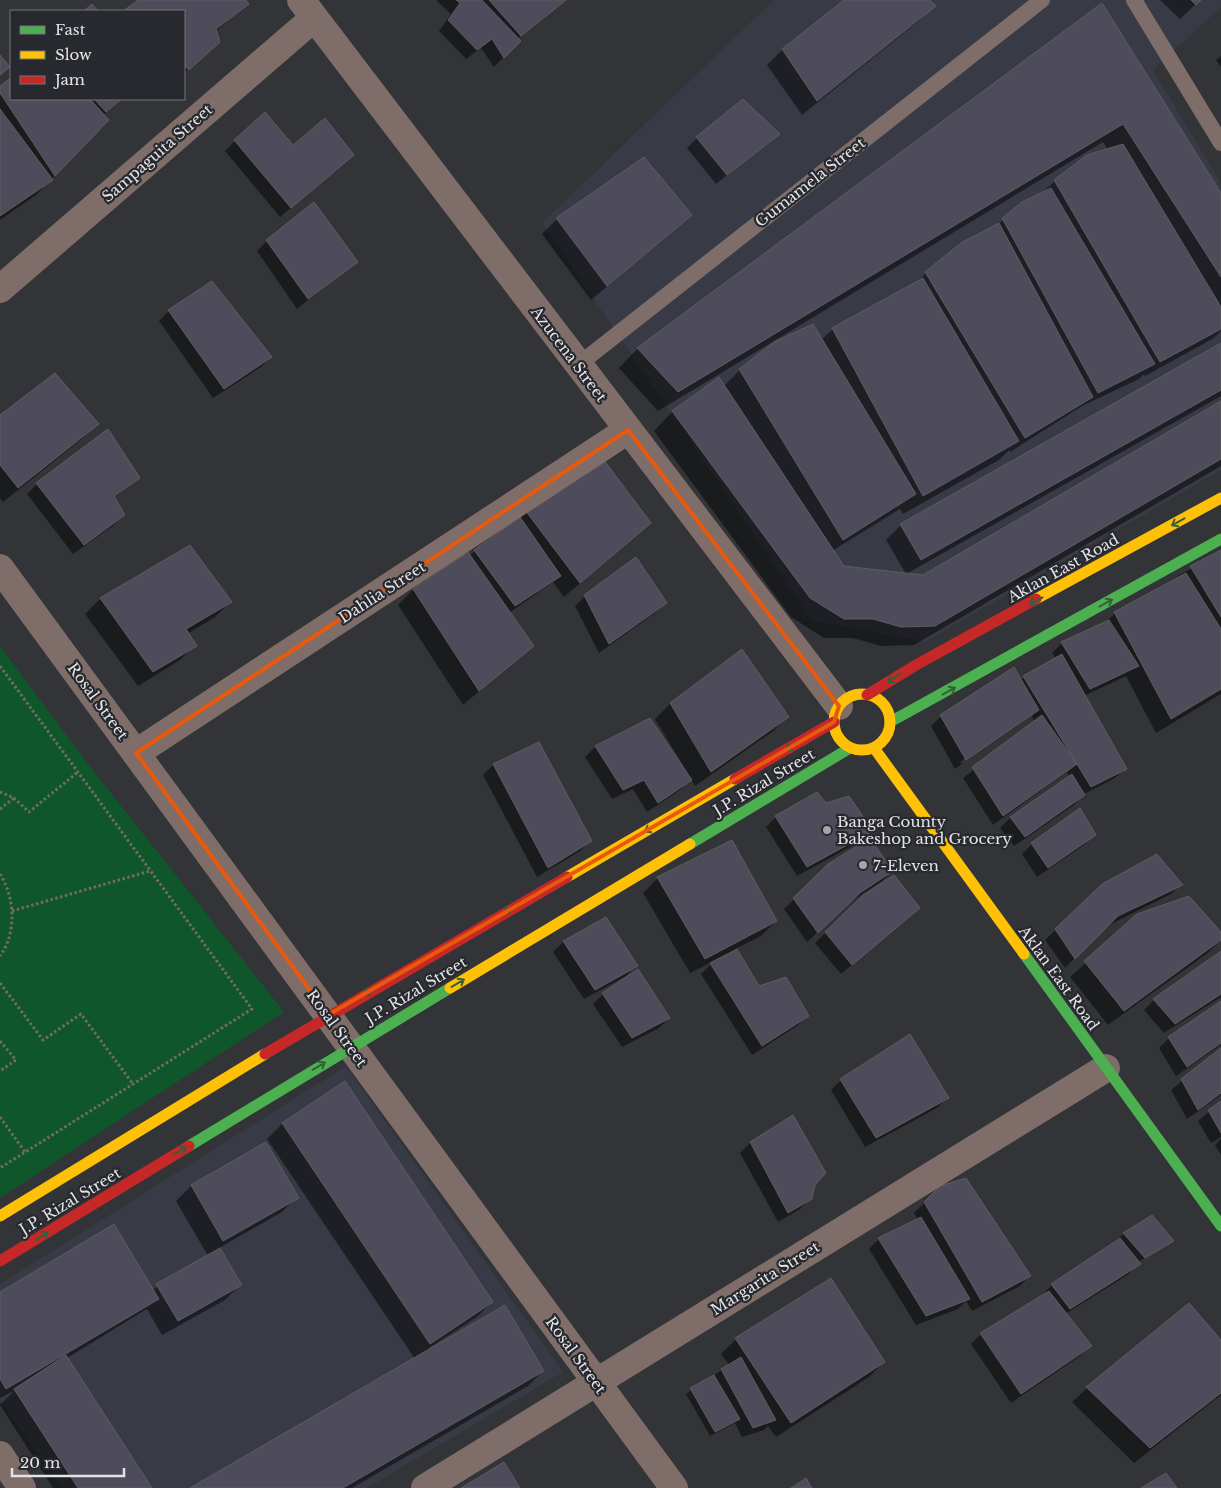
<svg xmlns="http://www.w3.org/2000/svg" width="1221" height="1488" font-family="'Libre Baskerville',serif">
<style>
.built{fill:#383b45}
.green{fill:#0f572b}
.shadow{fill:#0007;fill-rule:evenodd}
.building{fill:#4e4c5b;stroke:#5c5d60}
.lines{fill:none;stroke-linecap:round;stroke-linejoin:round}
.path{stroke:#736a69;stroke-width:3;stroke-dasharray:2.5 2.5;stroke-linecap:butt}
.lane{stroke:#7e6d69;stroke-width:16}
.street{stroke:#7e6d69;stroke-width:28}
.fast{stroke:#4caf50;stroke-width:11}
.slow{stroke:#ffc107;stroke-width:11}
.jam{stroke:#c62828;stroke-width:11}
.oneway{stroke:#365f3c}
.marked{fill:none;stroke:#e8590c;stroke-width:4;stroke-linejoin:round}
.poi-dot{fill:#a5a6a9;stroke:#28292e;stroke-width:2}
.labels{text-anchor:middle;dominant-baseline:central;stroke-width:4.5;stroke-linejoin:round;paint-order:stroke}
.street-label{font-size:15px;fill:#e3e4e7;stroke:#28292e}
.poi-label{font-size:15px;fill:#e3e4e7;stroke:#28292e;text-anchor:start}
</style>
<rect width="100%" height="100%" fill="#323437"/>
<g class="built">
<path d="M774,0H1221V7L1153,70L1221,183V470L925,642L812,620L542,223Z"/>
<path d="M346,1066L563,1372L367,1488H61L0,1400V1284Z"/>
</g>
<path class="green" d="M0,646L84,759L284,1012L0,1198Z"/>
<g class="shadow">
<path d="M140,0H244L247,4L215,32L205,54L184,73V11H126Z"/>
<path d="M438,0H565L517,39L520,41L494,67L481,48L466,59L439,31L451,14L437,1Z"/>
<path d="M846,0H929L934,6L919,21L802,115L767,65L782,50Z"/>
<path d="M1160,0H1200L1180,19Z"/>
<path d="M1102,4L1221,195V331L1214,338L1145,376L1144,374L1139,379L1082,406L1010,452L1009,450L999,460L903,514L900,509L832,551L844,568L906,574L886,540L901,525L1221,344V396L906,574L923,576L1221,402V466L914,645L881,646L853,638H824L791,617L654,431L673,411L724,386L740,370L821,340L833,329L915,284L926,273L996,226L1023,203L1040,195L1055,181L1108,150L1103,142L658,411L619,368L638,348Z"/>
<path d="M1221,56V67L1216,60Z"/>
<path d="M11,80V99H122L103,115L108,120L36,195L0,220V88Z"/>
<path d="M778,134L716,184L687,148L697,138Z"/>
<path d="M235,141L342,165L280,217L225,151Z"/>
<path d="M644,159L691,215L591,300L542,234L557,219Z"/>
<path d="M267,241L356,262L297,309L257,251Z"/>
<path d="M169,311L271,357L261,367L213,398L159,321Z"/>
<path d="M0,417L97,424L82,439L3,502L0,498Z"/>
<path d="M138,478L113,498L124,515L114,525L73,554L27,494L37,484Z"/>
<path d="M526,511L650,523L564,597L553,582L509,613L532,646L463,705L398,605L413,590L468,554L469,556Z"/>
<path d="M190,547L230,602L215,617L187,634L195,645L180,660L138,686L85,614L100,599Z"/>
<path d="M1221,551V694L1156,733L1126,676L1084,696L1126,768L1115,778L1084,794L1074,805L1014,846L1000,828L1010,818L1070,777L1067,772L993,825L963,778L1035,722L1031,715L955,769L931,726L941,716L1020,680L1056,659L1052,653L1062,643L1104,624L1115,613ZM1027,716V719L962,764L960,762Z"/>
<path d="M585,596L666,603L655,613L599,653L575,606Z"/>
<path d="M741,651L787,717L772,732L695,786L691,779L680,790L647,812L633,789L612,799L585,757L595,747L650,720L682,768L684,767L655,719L670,704Z"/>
<path d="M538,743L590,841L580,851L537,877L483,775L493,765Z"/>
<path d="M825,805L871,831L861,841L797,876L766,827L776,817Z"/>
<path d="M1094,834L1084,845L1037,877L1022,854L1032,844Z"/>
<path d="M829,865L892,871L882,881L849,903L807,942L784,909Z"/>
<path d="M658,878L776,921L761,936L735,949L759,987L807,1016L797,1026L752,1055L701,974L714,961L690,973L643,893Z"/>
<path d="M1181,884L1171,894L1107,926L1065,968L1045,940L1103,885Z"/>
<path d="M864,896L918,908L841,974L815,943Z"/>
<path d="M1138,916L1221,934V940L1209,952L1108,1025L1070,977Z"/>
<path d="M605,919L636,965L626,976L584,999L553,952L563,942Z"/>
<path d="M1221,952V997L1164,1033L1144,1010L1154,1000Z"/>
<path d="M603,994L669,1018L659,1028L622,1047L593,1004Z"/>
<path d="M1221,1003V1045L1176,1076L1159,1048L1169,1038Z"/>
<path d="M1221,1049V1095L1187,1119L1171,1090Z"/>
<path d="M841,1080L947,1098L937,1108L865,1147L831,1090Z"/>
<path d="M345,1083L492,1302L477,1317L429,1348L430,1350L543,1371L528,1386L352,1488H193L415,1359L267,1139L282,1124Z"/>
<path d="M1221,1102V1137L1211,1143L1198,1121Z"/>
<path d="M1221,1139V1155L1215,1145Z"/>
<path d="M266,1143L297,1197L282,1212L219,1248L240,1285L225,1300L162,1335L147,1309L67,1358L151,1488H53L0,1405L14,1391L0,1398V1293L152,1290L208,1256L176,1201L191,1186Z"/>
<path d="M750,1143L814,1185L811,1198L800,1209L778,1222L740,1153Z"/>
<path d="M940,1187L1030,1275L1020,1286L972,1311L966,1301L958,1309L916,1325L869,1249L879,1239L918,1220L914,1213Z"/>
<path d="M1124,1234L1173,1241L1138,1262L1129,1274L1065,1314L1090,1346L1080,1356L1011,1403L971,1344L981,1334L1042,1295L1052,1285Z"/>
<path d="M736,1339L884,1362L869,1377L776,1437L768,1426L764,1430L742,1437L735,1423L710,1436L686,1394L729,1365L721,1354Z"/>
<path d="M1221,1342V1395L1134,1463L1072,1402L1087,1388Z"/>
</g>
<g class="building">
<path d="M138,0H246L249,4L216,29L220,42L189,70L184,65V11H127L126,9Z"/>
<path d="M456,0H482L521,41L504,58L492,39L477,50L448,20L460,3Z"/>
<path d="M489,0H566L521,36Z"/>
<path d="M844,0H930L936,6L817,101L782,49Z"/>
<path d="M1191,0H1201L1196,5Z"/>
<path d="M1102,3L1221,193V277L1123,124L678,392L637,348Z"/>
<path d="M92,4L98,11H84Z"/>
<path d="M0,55L10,67L0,75Z"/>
<path d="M11,78V99H90L109,120L55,176L0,93V86Z"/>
<path d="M94,99H122L106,112Z"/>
<path d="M743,99L780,134L727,175L696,137Z"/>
<path d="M0,109L53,180L0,216Z"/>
<path d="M265,112L293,145L325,118L354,155L291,208L234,140Z"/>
<path d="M1123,144L1221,307V329L1160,362L1054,180L1087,155Z"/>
<path d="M644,157L692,215L607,286L556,218Z"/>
<path d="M1051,188L1155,364L1098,393L1002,218L1022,202Z"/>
<path d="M314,202L358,262L308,299L266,240Z"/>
<path d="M999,223L1093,397L1025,438L925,272L961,243Z"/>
<path d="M923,278L1019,441L923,496L832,328Z"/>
<path d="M212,281L272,357L224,389L168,310Z"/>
<path d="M813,324L916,494L843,540L739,369L774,342Z"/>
<path d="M1221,343V390L921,560L900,524Z"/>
<path d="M55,373L99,424L18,488L0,465V415Z"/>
<path d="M719,377L844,566L923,575L1221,401V459L935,626L901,627L873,619H844L810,598L672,411Z"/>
<path d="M108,429L140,478L114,496L125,515L84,545L36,483Z"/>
<path d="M600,455L651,523L580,583L525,510Z"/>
<path d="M520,517L561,576L515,606L474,550Z"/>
<path d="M190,545L232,602L186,629L197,646L153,672L100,598Z"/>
<path d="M1221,550V617L1190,566Z"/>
<path d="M468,552L534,646L479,691L413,589Z"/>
<path d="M636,557L667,603L609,644L584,595Z"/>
<path d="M1186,573L1221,629V689L1171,719L1114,612Z"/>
<path d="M1109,620L1139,666L1090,689L1061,642Z"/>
<path d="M742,649L789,717L711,772L670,703Z"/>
<path d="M1062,654L1127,769L1091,787L1023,676Z"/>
<path d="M1014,667L1039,710L966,760L940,715Z"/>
<path d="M1042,715L1077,764L1003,816L972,767Z"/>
<path d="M650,718L692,780L658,803L644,780L623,790L595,746Z"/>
<path d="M539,742L592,841L548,868L493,764Z"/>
<path d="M1072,774L1085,795L1025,837L1010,817Z"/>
<path d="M817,792L826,803L849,796L873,831L807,867L775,816Z"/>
<path d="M1080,808L1096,835L1048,868L1031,843Z"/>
<path d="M870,838L893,871L860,893L818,933L793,898L828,864Z"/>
<path d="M732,840L777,921L705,959L657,877Z"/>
<path d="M1157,854L1183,885L1118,916L1075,959L1055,929L1102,884Z"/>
<path d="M894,875L920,908L852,965L825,932L863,895Z"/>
<path d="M1189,896L1221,932V940L1124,1011L1084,961L1137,914Z"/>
<path d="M606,917L638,966L595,990L563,941Z"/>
<path d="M737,949L759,986L786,977L809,1016L762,1046L710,963Z"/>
<path d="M1221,951V994L1175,1024L1153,999Z"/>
<path d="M638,969L670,1018L632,1038L602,993Z"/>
<path d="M1221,1001V1043L1187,1067L1168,1037Z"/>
<path d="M910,1034L949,1098L876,1138L840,1079Z"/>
<path d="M1221,1048V1093L1198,1110L1181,1079Z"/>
<path d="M345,1081L493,1302L430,1344L282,1123Z"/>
<path d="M1221,1101V1133L1208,1110Z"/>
<path d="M793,1115L826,1173L815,1185L812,1199L788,1213L750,1142Z"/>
<path d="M266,1142L299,1198L223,1241L191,1185Z"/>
<path d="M966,1178L1031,1276L982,1302L924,1202L940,1186Z"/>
<path d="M1152,1215L1174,1241L1145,1258L1123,1233Z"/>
<path d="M921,1217L970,1299L926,1316L878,1238Z"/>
<path d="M114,1224L159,1299L6,1389L0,1379V1292Z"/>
<path d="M1120,1238L1141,1264L1070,1309L1051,1284Z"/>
<path d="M220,1248L242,1285L178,1321L156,1284Z"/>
<path d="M831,1278L885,1362L791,1423L735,1338Z"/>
<path d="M1049,1291L1092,1346L1021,1394L980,1333Z"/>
<path d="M1189,1303L1221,1340V1393L1150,1448L1086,1387Z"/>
<path d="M505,1305L544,1371L343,1488H190Z"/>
<path d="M66,1355L152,1488H78L14,1389Z"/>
<path d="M741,1357L776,1420L753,1428L721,1369Z"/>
<path d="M714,1375L740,1419L715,1432L690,1388Z"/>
<path d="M504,1462L520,1488H461Z"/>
<path d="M1166,1473L1177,1488H1141Z"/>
<path d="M806,1478L812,1488H791Z"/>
</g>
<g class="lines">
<g class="path">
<path d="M0,666L252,1009L0,1168"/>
<path d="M0,792L14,798L29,812L78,772"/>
<path d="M0,809L14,798"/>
<path d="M0,874C15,897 17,933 0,956"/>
<path d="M12,911L150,871"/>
<path d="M0,983L43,1040L81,1014L133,1084"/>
<path d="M0,1041L16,1060L0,1071"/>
<path d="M0,1117L25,1152"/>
</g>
<g class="lane">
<path d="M1134,0L1221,143"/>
<path d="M578,365L1042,0"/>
</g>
<g class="street">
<path d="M301,0L839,706"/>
<path d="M0,289L314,18"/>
<path d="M0,568L674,1488"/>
<path d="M136,753L628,430"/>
<path d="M0,1455L22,1488"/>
<path d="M425,1488L1106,1068"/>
</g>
<g class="fast">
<path d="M890,722L1221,539"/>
<path d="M690,844L850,748"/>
<path d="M1024,954L1221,1226"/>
<path d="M189,1146L450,988"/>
</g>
<g class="slow">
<path d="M1036,599L1221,498"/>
<circle cx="862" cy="722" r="28"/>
<path d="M874,748L1024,954"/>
<path d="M567,877L735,779"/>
<path d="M450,988L690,844"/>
<path d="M0,1216L265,1054"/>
</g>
<g class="jam">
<path d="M867,695L916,665L1036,599"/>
<path d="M735,779L834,722"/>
<path d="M265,1054L567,877"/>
<path d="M0,1261L189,1146"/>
</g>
</g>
<defs><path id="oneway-shaft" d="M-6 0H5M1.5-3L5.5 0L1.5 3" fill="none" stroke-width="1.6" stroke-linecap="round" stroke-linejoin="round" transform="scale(1.25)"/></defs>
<g class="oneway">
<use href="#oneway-shaft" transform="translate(1178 522) rotate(151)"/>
<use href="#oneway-shaft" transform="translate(1036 601) rotate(152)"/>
<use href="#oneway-shaft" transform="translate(1106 603) rotate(-29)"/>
<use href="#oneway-shaft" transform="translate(894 678) rotate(148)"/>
<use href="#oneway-shaft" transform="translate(949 691) rotate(-29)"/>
<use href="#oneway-shaft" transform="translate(792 746) rotate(150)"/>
<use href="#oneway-shaft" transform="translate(651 828) rotate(150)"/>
<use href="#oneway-shaft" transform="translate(510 909) rotate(150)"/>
<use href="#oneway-shaft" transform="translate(458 983) rotate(-31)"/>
<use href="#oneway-shaft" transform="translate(370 991) rotate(150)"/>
<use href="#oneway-shaft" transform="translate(319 1066) rotate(-31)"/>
<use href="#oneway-shaft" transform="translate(180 1151) rotate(-31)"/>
<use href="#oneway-shaft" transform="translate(42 1236) rotate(-31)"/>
</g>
<path class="marked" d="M628,430L839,706L834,722L328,1015L136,753Z"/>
<g class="poi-dot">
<circle cx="827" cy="830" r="5"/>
<circle cx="863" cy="865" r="5"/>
</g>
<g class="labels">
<g class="street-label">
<text transform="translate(157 153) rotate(-41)">Sampaguita Street</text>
<text transform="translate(810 182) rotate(-38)">Gumamela Street</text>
<text transform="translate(569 354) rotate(53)">Azucena Street</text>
<text transform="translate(1063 568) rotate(-29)">Aklan East Road</text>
<text transform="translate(382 592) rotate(-33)">Dahlia Street</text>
<text transform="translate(98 701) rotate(54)">Rosal Street</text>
<text transform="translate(764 782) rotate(-31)">J.P. Rizal Street</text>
<text transform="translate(1059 978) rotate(54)">Aklan East Road</text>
<text transform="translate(416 990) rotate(-31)">J.P. Rizal Street</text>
<text transform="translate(337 1028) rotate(54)">Rosal Street</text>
<text transform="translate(70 1201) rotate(-31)">J.P. Rizal Street</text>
<text transform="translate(765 1278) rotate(-32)">Margarita Street</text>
<text transform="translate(576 1355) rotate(54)">Rosal Street</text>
</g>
<g class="poi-label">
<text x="837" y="821">Banga County<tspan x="837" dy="17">Bakeshop and Grocery</tspan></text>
<text x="873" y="865">7-Eleven</text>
</g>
</g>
<rect x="10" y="10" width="175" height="90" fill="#28292e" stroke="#737478"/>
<rect x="20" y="26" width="25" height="8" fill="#4caf50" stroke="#737478"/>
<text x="55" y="35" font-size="15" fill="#e3e4e7">Fast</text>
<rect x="20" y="51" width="25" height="8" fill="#ffc107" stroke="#737478"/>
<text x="55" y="60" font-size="15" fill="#e3e4e7">Slow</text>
<rect x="20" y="76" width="25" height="8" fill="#c62828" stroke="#737478"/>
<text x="55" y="85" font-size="15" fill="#e3e4e7">Jam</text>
<path d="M12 1468v8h112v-8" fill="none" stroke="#e3e4e7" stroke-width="2.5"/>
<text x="20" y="1468" font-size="15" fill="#e3e4e7" stroke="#28292e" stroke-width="4" paint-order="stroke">20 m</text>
</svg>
